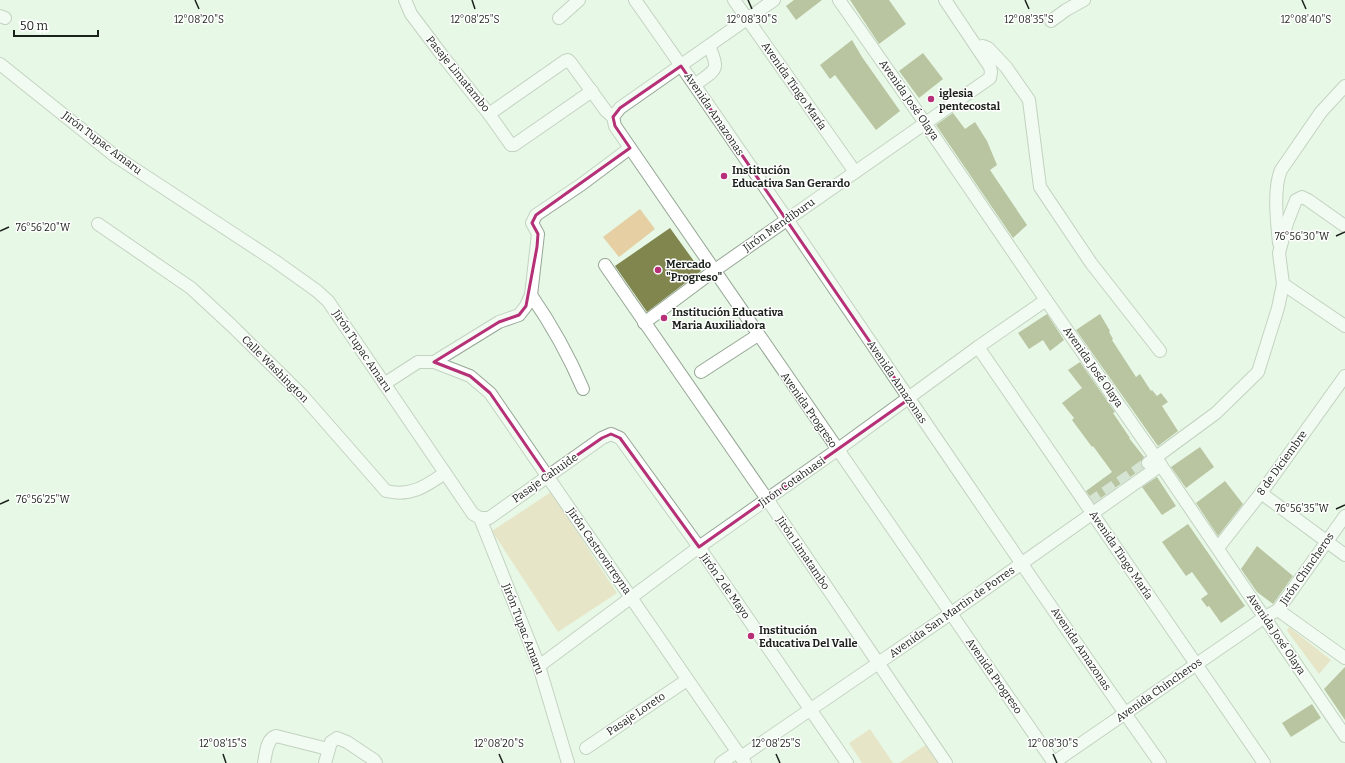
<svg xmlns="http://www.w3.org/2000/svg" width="1345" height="763" font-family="Bitter,serif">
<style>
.green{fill:#e6cfa3}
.building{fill:#81864f}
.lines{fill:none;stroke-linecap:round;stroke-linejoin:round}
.minor-tunnel{stroke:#becdbd;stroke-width:12;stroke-dasharray:12 6;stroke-linecap:butt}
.minor-casing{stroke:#96a695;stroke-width:14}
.minor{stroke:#fff;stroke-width:12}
.marked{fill:none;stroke:#b53077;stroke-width:3;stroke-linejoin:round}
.ticks{fill:none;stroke:#1b211b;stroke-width:1.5}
.poi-dot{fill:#b53077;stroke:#fff;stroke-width:1.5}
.labels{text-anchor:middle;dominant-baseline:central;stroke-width:3;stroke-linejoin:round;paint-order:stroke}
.street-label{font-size:11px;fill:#1b211b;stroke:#fff}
.poi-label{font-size:11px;font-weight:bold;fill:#1b211b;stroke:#fff;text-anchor:start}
.ticks-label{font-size:10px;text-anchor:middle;fill:#1b211b;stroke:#fff;stroke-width:3;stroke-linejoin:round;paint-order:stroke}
</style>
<rect width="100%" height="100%" fill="#e7f8e6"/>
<g class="green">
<path d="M640,209L655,229L619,257L603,237Z"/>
<path d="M551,492L617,593L558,632L492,531Z"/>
<path d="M1289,627L1331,660L1319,674L1288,632L1287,630Z"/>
<path d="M870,729L893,763H862L849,743Z"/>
<path d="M930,742L945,763H899Z"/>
</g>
<g class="building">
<path d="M794,0H822L796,20L786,6Z"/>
<path d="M850,0H889L906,24L879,44Z"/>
<path d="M852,40L862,57L900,111L876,130L835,75L830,79L820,65Z"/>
<path d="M923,53L943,79L919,98L899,71Z"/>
<path d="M953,113L965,129L975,122L987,141L997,165L990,170L1027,225L1013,238L936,125Z"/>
<path d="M670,228L701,271L647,312L615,266Z"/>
<path d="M1047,314L1064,340L1050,351L1043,340L1029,349L1018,333Z"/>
<path d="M1100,314L1110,331L1109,332L1113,339L1112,340L1136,377L1140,374L1151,391L1152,390L1157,396L1161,393L1168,402L1162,406L1178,431L1158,446L1076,330Z"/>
<path d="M1080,362L1115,412L1113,413L1130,438H1129L1144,457L1141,463L1143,468L1094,503L1086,491L1112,472L1093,446L1092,447L1072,420L1074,418L1062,403L1082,388L1068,370Z"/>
<path d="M1200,447L1214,467L1186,488L1171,467Z"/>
<path d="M1157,477L1176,506L1162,515L1142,487Z"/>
<path d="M1225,481L1243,504L1218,536L1196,503Z"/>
<path d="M1188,524L1245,606L1221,623L1209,606L1207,607L1201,599L1208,594L1192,572L1186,576L1162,542Z"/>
<path d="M1257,546L1293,576L1273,604L1257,592L1241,569Z"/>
<path d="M1345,667V720L1324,689Z"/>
<path d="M1312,704L1321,718L1291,737L1282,723Z"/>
</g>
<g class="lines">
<path class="minor-tunnel" d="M1090,503L1148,463"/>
<g class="minor-casing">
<g id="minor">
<path d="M405,0L411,14L445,59L489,114L511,145H514L592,91"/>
<path d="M635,0C813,252 982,511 1160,763"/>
<path d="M734,0L855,172"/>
<path d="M839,0L925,123L1046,300L1156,458L1345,736"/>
<path d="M0,16L5,18"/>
<path d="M559,18L579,0"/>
<path d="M1051,21L1066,10L1084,0"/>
<path d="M978,47L983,46L988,48L1006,67L1029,100L1040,187L1091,263L1160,351"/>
<path d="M0,64L115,156L275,261L317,291L328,301L473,514L480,518L539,666L568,763"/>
<path d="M695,85C715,69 721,72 709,46"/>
<path d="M489,114L565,61L568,60L571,63L606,111L613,117L615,126L1054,763"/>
<path d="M613,117L620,108L774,0"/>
<path d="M98,224L191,288L231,325L302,395L386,491C411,497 426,486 445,473"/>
<path d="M1279,243C1277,223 1273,188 1281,170L1321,112L1345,86"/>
<path d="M605,265L767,499L946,763"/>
<path d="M1283,284L1345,326"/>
<path d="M531,295C551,324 569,356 583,389"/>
<path d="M644,323L715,270L990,78L991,72L990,67L945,0"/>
<path d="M978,347L1264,763"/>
<path d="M434,362L470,376L490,393L745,763"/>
<path d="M701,372L758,335"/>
<path d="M384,384L418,362H434L499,322L519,315L526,306L531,295L538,234L532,223L536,215L582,184L630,148"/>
<path d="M1148,463L1216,413L1258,372L1278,308L1283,284L1279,253L1287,223L1296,200L1302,197L1308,200L1345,226"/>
<path d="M1261,493L1345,555"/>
<path d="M480,518H489L602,438L611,434L620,438L699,547L847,763"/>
<path d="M1218,548L1261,493L1345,376"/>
<path d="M1278,610L1345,658"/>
<path d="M539,666L699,547L837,450L978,347L1046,300"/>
<path d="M586,748L687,680"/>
<path d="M741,757L950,614L1161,465"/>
<path d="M264,763C266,754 266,739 276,736L328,749"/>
<path d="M325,763L331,742L337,738L347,742L374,760L376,763"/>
<path d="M721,763L737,752"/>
<path d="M1053,763L1265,617L1278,610L1345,516"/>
</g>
</g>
<use href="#minor" class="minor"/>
</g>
<path d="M0 0H1345V763H0ZM681,66L909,399L699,547L620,438L611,434L602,438L547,476L490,393L470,376L434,362L499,322L519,315L526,306L537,247L538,234L532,223L536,215L630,148L615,126L613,117L620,108Z" fill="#e7f8e6" fill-opacity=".55" fill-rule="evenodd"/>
<path class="marked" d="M681,66L909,399L699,547L620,438L611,434L602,438L547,476L490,393L470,376L434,362L499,322L519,315L526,306L537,247L538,234L532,223L536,215L630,148L615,126L613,117L620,108Z"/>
<path class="ticks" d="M195,0L199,9M472,0L475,9M748,0L752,9M1025,0L1029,9M1302,0L1306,9M0,231L9,227M1336,236L1345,232M0,504L9,500M1336,509L1345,505M223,754L226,763M499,754L503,763M776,754L780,763M1053,754L1057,763"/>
<g class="poi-dot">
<circle cx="931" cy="99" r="4"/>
<circle cx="724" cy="176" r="4"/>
<circle cx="658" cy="270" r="4"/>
<circle cx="664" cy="318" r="4"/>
<circle cx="751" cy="636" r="4"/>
</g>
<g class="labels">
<g class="street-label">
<text transform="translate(458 74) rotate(51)">Pasaje Limatambo</text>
<text transform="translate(794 86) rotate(55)">Avenida Tingo María</text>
<text transform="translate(909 100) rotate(55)">Avenida José Olaya</text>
<text transform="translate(714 114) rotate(56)">Avenida Amazonas</text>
<text transform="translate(102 143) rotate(37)">Jirón Tupac Amaru</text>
<text transform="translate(779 225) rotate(-35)">Jirón Mendiburu</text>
<text transform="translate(362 351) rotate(56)">Jirón Tupac Amaru</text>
<text transform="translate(1093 367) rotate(55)">Avenida José Olaya</text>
<text transform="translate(275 369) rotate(45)">Calle Washington</text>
<text transform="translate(897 382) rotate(56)">Avenida Amazonas</text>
<text transform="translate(809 410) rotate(55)">Avenida Progreso</text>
<text transform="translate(1282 463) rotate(-54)">8 de Diciembre</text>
<text transform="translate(545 478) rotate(-35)">Pasaje Cahuide</text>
<text transform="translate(792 482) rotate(-35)">Jirón Cotahuasi</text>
<text transform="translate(599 551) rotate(55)">Jirón Castrovirreyna</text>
<text transform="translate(803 553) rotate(56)">Jirón Limatambo</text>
<text transform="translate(1121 555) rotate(56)">Avenida Tingo María</text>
<text transform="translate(1307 569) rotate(-55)">Jirón Chincheros</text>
<text transform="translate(725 586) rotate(55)">Jirón 2 de Mayo</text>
<text transform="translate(952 612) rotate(-35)">Avenida San Martin de Porres</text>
<text transform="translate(523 629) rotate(69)">Jirón Tupac Amaru</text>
<text transform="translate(1276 634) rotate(56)">Avenida José Olaya</text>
<text transform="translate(1081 649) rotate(56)">Avenida Amazonas</text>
<text transform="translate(994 676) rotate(55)">Avenida Progreso</text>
<text transform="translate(1159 690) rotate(-35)">Avenida Chincheros</text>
<text transform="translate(636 714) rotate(-34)">Pasaje Loreto</text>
</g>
<g class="poi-label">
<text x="939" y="93">iglesia<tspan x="939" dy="13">pentecostal</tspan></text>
<text x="732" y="170">Institución<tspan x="732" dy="13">Educativa San Gerardo</tspan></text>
<text x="666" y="264">Mercado<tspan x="666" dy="13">"Progreso"</tspan></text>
<text x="672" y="312">Institución Educativa<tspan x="672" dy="13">Maria Auxiliadora</tspan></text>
<text x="759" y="630">Institución<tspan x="759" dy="13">Educativa Del Valle</tspan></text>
</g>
</g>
<g class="ticks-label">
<text x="199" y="23">12°08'20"S</text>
<text x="475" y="23">12°08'25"S</text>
<text x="1029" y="23">12°08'35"S</text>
<text x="1306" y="23">12°08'40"S</text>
<text x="752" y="23">12°08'30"S</text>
<text x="43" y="231">76°56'20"W</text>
<text x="1302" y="240">76°56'30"W</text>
<text x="43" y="503">76°56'25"W</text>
<text x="1302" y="512">76°56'35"W</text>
<text x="223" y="747">12°08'15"S</text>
<text x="499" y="747">12°08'20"S</text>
<text x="776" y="747">12°08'25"S</text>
<text x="1053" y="747">12°08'30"S</text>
</g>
<path d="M14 30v6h84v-6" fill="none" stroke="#1b211b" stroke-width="2"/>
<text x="20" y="30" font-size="12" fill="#1b211b" stroke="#ffffff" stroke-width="3" paint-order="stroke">50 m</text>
</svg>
